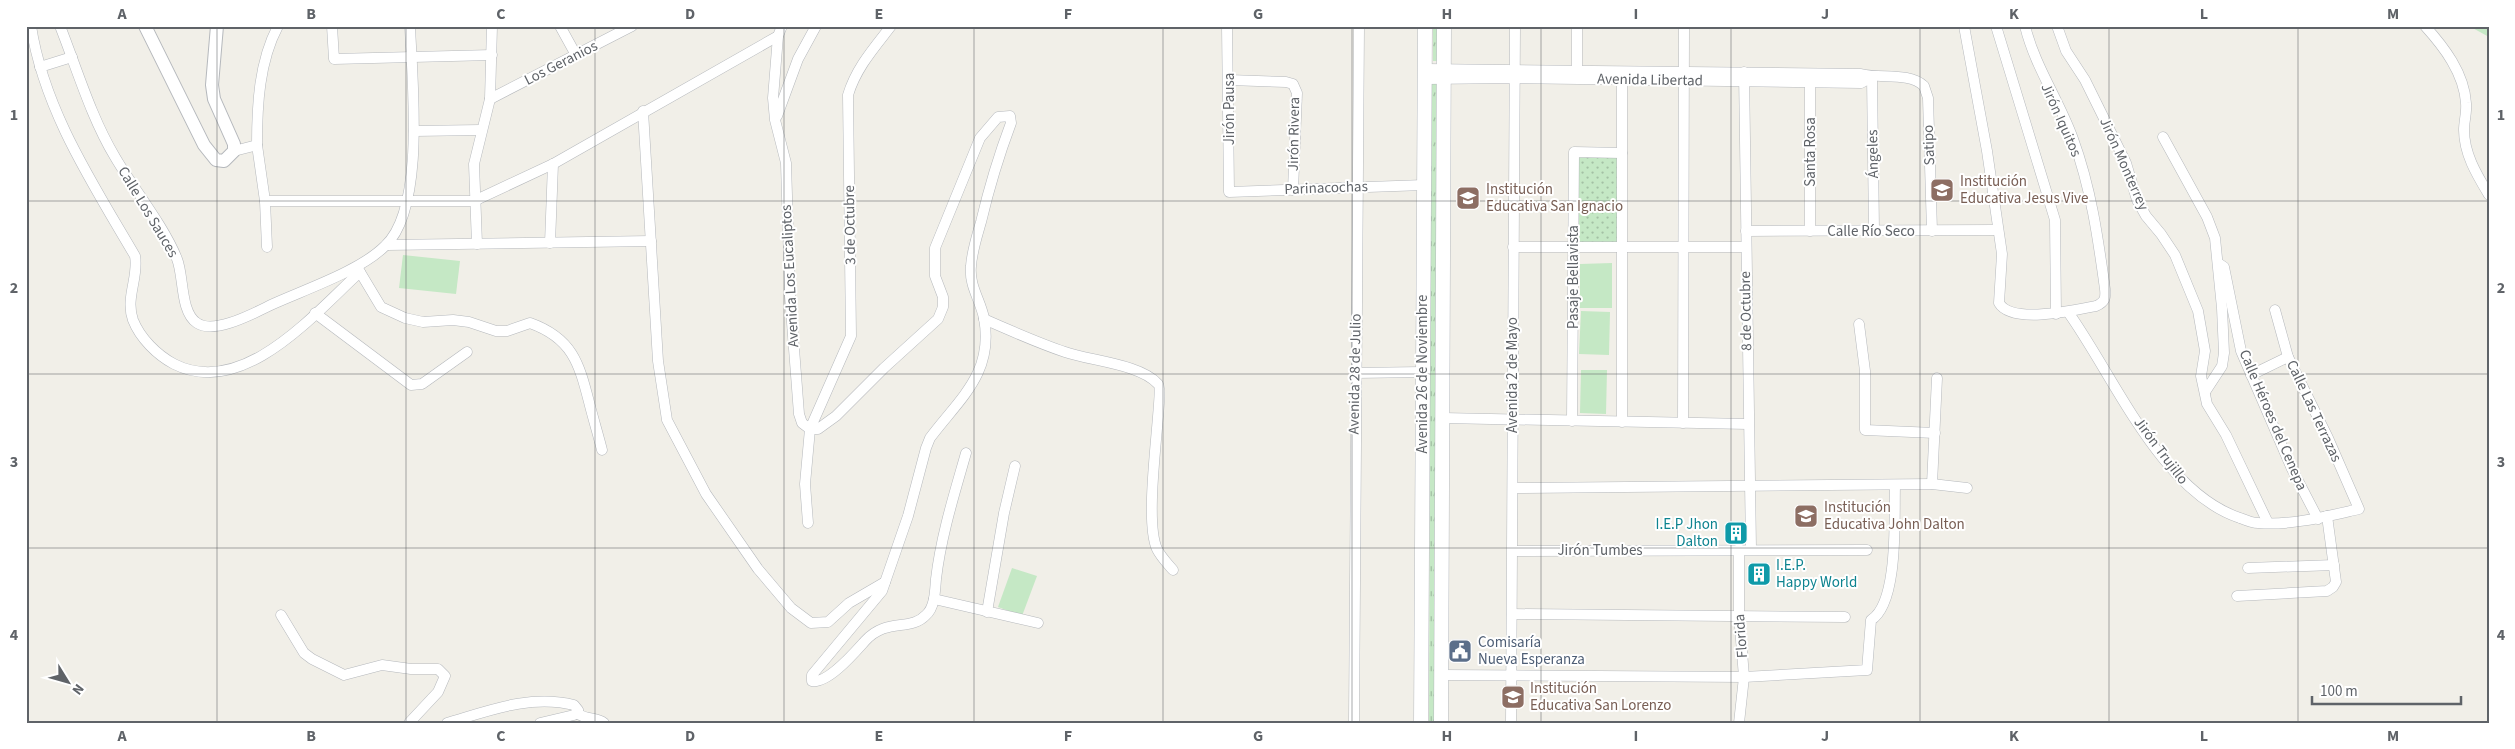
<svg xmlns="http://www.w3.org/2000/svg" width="2515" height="749" font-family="'Source Sans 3',sans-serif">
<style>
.grass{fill:url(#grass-tufts)}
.park{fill:url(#park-dots)}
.pitch{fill:#c5e8c5}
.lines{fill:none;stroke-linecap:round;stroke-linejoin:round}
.minor-casing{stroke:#b5b8bc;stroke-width:11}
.tertiary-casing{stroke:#b5b8bc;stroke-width:14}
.secondary-casing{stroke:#b6babf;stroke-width:15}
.minor{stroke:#fff;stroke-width:10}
.tertiary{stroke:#fff;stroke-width:12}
.secondary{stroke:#fff;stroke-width:14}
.grid{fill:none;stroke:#5f6368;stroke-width:1;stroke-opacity:0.55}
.labels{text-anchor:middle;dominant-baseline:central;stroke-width:4;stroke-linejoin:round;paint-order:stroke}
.street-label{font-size:15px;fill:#5f6368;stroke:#fff}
.education-label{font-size:15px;fill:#785e54;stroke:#fff;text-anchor:start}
.culture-label{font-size:15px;fill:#0d838f;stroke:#fff;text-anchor:end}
.service-label{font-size:15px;fill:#4e5e75;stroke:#fff;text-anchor:start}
.neatline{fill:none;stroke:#5f6368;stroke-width:2}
.grid-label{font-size:16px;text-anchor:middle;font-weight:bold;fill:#5f6368}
</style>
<defs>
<pattern id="grass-tufts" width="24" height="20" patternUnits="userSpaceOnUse" patternTransform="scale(1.25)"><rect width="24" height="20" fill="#c5e8c5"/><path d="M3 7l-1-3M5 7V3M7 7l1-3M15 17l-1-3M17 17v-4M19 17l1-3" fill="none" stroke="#a3c0a4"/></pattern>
<pattern id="park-dots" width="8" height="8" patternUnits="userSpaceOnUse" patternTransform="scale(1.25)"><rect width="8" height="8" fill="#c5e8c5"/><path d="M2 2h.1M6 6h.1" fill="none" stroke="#a3c0a4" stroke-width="1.8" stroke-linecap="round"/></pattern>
</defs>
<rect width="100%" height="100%" fill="#f1efe8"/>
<g class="grass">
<rect x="1433" y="26" width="5" height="35"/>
<path d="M2469,26H2489V37Z"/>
<path d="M1437,80L1434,723H1429L1431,81Z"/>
</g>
<path class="park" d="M1579,155L1617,156L1618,245L1579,246Z"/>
<g class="pitch">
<path d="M403,255L460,261L456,294L399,288Z"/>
<path d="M1612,263V308H1580V264Z"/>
<path d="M1581,311L1610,312L1609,355L1579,354Z"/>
<path d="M1581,370H1607L1606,414L1580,413Z"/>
<path d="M1012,568L1037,576L1022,616L998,607Z"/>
</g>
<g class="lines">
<g class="minor-casing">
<g id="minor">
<path d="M31,26C44,110 93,184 135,256C139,277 125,298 133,320C140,338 157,355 174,364C243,399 314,314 360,272"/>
<path d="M60,26C77,69 91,117 115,157C133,188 164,226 177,259C184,276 180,312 197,323C215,335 256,312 273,304C306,289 360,271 385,246C426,208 412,80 410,26"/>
<path d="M332,26L334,59L492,55"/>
<path d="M560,26L576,55"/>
<path d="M782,26L778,36L773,98L775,120L786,163L790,296L799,414L802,423L810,429L805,484L808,523"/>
<path d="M891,26C874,48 856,68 848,95L851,336L810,429H818L836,416L884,368L938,319L943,307V297L935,276V248L980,138L998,117L1010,116L1011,123C999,155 989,188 981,222C977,236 972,251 971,266C969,286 980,299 984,318C994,373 960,398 930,438L926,448L908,516L882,591L812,675V681C828,684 855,652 865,641C887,617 910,632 926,615C935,607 935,591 936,579C941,536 954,495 966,453"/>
<path d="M1227,26L1229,192L1424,185"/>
<path d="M1964,26L1987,151L2002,254L1999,303C2012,325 2076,310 2096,306C2105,302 2106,298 2105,289C2098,238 2091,188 2073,139C2059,100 2035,67 2025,26"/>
<path d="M1996,26L2055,220L2056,314"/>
<path d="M2057,26L2066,51L2085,80L2126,163L2137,200L2146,216L2161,234L2175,255L2198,311L2205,351L2201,376L2207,404L2226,435L2268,523"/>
<path d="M2425,26C2444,47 2464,73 2466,103C2467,112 2464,121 2464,130C2464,154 2477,175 2489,195"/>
<path d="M40,67L72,57"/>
<path d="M1426,69L1861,74C1881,79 1909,72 1924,86L1928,98L1932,231"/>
<path d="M1744,72L1751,549"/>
<path d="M1622,73V422"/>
<path d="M1577,75V26"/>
<path d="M1872,77L1874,231"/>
<path d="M1426,79L1515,78L1861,83L1872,77"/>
<path d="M1229,80L1286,82L1293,84L1297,93L1293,190"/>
<path d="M490,99L632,26"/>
<path d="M643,111L658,361L667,420L706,494L758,569L791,608L811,623L828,622L849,603L885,582"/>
<path d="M777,116L798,59L816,26"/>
<path d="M414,131L481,130"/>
<path d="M2163,137L2207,217L2215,238L2222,308L2224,353L2222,366L2205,392"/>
<path d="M257,145L265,201L267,247"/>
<path d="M234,151L257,145C257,105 259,62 278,26"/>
<path d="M265,201H474L553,164L778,36"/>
<path d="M1746,231L1997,230"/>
<path d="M1810,231V77"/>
<path d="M550,243L553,164"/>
<path d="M477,244L474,164L490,99L492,26"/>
<path d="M387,245L651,241"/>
<path d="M1513,247H1746"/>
<path d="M2218,263L2224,267L2241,351L2292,469L2318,519"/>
<path d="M357,267L381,307L405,318L423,322L453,320L469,322L496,331H507L530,323C572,338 579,363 589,402C593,418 598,434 602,450"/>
<path d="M2068,312C2114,376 2161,492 2240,518C2245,520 2252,523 2258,523C2290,526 2328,516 2359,509L2328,438L2288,357L2275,310"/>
<path d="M315,313L411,385L422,384L467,352"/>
<path d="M984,319C1011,331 1038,343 1065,352C1091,361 1140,364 1158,384C1165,391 1142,516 1157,549C1161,557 1167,563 1173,570"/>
<path d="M1859,324L1865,371V430L1935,433"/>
<path d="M1355,373L1422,372"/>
<path d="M2251,375L2288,357"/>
<path d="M1443,418L1748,424"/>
<path d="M1572,421L1574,152L1622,153"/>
<path d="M1683,423L1684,26"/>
<path d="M1932,484L1937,378"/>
<path d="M1513,488L1932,484L1967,488"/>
<path d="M1513,551L1867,550"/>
<path d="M2248,568L2334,565"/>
<path d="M2237,596L2327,591L2333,587L2336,582L2327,516"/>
<path d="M934,599L1038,623"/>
<path d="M987,612L1004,513L1015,466"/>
<path d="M1512,614L1845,617"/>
<path d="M281,615L304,653L312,659L344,675L382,665L411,669H438L445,676L438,692L409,723"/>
<path d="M1441,675L1744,677L1867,670L1871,620C1899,603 1894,516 1895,485"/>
<path d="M577,713C587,721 596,716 604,723"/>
<path d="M447,723C488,711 530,694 574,705L578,710L574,715L540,723"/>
<path d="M1354,723L1359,26"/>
<path d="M1511,723L1515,26"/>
<path d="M1739,723L1744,677L1739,614V549"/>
</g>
</g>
<g class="tertiary-casing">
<path id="tertiary" d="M145,26L204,145L216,160L224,161L234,151V144L214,99L212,85L217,26"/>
</g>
<g class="secondary-casing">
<g id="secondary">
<path d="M1421,723L1425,26"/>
<path d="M1441,723L1444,26"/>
</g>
</g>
<use href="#minor" class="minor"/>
<use href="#tertiary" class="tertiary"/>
<use href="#secondary" class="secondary"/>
</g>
<path class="grid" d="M217,26V723M406,26V723M595,26V723M784,26V723M974,26V723M1163,26V723M1352,26V723M1541,26V723M1731,26V723M1920,26V723M2109,26V723M2298,26V723M26,201H2489M26,374H2489M26,548H2489"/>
<defs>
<g id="school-square" transform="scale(1.25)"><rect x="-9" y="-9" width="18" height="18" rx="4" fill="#8d6e63" stroke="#fff"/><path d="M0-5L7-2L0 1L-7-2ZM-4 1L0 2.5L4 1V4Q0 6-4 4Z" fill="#fff"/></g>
<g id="building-square" transform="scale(1.25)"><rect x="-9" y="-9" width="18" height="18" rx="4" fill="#0f9aa8" stroke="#fff"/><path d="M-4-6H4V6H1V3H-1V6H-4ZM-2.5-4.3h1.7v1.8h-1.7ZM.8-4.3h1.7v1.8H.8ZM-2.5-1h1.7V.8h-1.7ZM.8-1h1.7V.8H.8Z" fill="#fff"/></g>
<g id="civic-square" transform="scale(1.25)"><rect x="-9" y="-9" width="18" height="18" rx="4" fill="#5c6f8a" stroke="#fff"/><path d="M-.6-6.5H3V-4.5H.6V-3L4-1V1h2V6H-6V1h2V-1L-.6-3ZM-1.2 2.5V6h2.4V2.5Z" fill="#fff"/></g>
</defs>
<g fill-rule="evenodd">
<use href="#school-square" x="1942" y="190"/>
<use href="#school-square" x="1468" y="198"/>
<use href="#school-square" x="1806" y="516"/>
<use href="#building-square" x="1736" y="533"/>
<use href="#building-square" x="1759" y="574"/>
<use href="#civic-square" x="1460" y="651"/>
<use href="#school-square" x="1513" y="697"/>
</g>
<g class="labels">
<g class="street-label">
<text transform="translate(561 63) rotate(-27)">Los Geranios</text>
<text transform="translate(1650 80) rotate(1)">Avenida Libertad</text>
<text transform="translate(1229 109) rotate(-90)">Jirón Pausa</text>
<text transform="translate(2061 120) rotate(66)">Jirón Iquitos</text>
<text transform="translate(1294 134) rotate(-89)">Jirón Rivera</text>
<text transform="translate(1929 145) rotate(-92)">Satipo</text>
<text transform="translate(1810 152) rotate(-90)">Santa Rosa</text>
<text transform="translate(1873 154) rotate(-91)">Ángeles</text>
<text transform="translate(2124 164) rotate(66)">Jirón Monterrey</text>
<text transform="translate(1326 188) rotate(-2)">Parinacochas</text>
<text transform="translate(148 212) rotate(59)">Calle Los Sauces</text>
<text transform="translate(850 225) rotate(-91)">3 de Octubre</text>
<text x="1871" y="231">Calle Río Seco</text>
<text transform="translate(790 276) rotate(-93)">Avenida Los Eucaliptos</text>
<text transform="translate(1573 277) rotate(-90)">Pasaje Bellavista</text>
<text transform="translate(1746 311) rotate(-91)">8 de Octubre</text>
<text transform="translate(1355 374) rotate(-89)">Avenida 28 de Julio</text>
<text transform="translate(1422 374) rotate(-90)">Avenida 26 de Noviembre</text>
<text transform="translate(1512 375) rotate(-90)">Avenida 2 de Mayo</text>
<text transform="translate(2314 411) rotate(65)">Calle Las Terrazas</text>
<text transform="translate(2273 420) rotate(67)">Calle Héroes del Cenepa</text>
<text transform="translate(2161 451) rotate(53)">Jirón Trujillo</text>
<text x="1600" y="550">Jirón Tumbes</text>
<text transform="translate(1741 636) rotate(-94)">Florida</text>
</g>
<g class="education-label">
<text x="1960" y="181">Institución<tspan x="1960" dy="17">Educativa Jesus Vive</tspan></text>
<text x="1486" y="189">Institución<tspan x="1486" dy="17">Educativa San Ignacio</tspan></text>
<text x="1824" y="507">Institución<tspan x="1824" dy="17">Educativa John Dalton</tspan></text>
<text x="1530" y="688">Institución<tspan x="1530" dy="17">Educativa San Lorenzo</tspan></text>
</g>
<g class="culture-label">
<text x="1718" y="524">I.E.P Jhon<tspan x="1718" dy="17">Dalton</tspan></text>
<text x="1776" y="565" text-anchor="start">I.E.P.<tspan x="1776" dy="17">Happy World</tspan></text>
</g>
<g class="service-label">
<text x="1478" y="642">Comisaría<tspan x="1478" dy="17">Nueva Esperanza</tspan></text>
</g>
</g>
<rect width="2515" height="749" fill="none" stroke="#ffffff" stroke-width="55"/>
<g transform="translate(68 682) rotate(127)" stroke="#ffffff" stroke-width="4" paint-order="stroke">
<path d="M0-4L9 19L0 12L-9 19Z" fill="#5f6368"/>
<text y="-8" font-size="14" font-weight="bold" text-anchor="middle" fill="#5f6368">N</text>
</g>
<path d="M2312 696v8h149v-8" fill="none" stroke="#5f6368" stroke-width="2.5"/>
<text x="2320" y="696" font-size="15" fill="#5f6368" stroke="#ffffff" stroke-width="4" paint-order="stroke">100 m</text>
<rect x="28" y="28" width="2460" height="694" class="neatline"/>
<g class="grid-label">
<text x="122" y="19">A</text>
<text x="311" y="19">B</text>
<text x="501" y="19">C</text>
<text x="690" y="19">D</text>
<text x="879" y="19">E</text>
<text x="1068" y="19">F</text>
<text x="1258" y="19">G</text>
<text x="1447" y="19">H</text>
<text x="1636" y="19">I</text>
<text x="1825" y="19">J</text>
<text x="2014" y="19">K</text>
<text x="2204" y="19">L</text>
<text x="2393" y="19">M</text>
<text x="14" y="120">1</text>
<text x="2501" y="120">1</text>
<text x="14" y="293">2</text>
<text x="2501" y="293">2</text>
<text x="14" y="467">3</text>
<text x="2501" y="467">3</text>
<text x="14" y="640">4</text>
<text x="2501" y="640">4</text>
<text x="122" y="741">A</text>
<text x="311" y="741">B</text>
<text x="501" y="741">C</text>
<text x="690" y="741">D</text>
<text x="879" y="741">E</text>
<text x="1068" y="741">F</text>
<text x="1258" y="741">G</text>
<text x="1447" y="741">H</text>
<text x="1636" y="741">I</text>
<text x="1825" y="741">J</text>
<text x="2014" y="741">K</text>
<text x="2204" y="741">L</text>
<text x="2393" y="741">M</text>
</g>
</svg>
